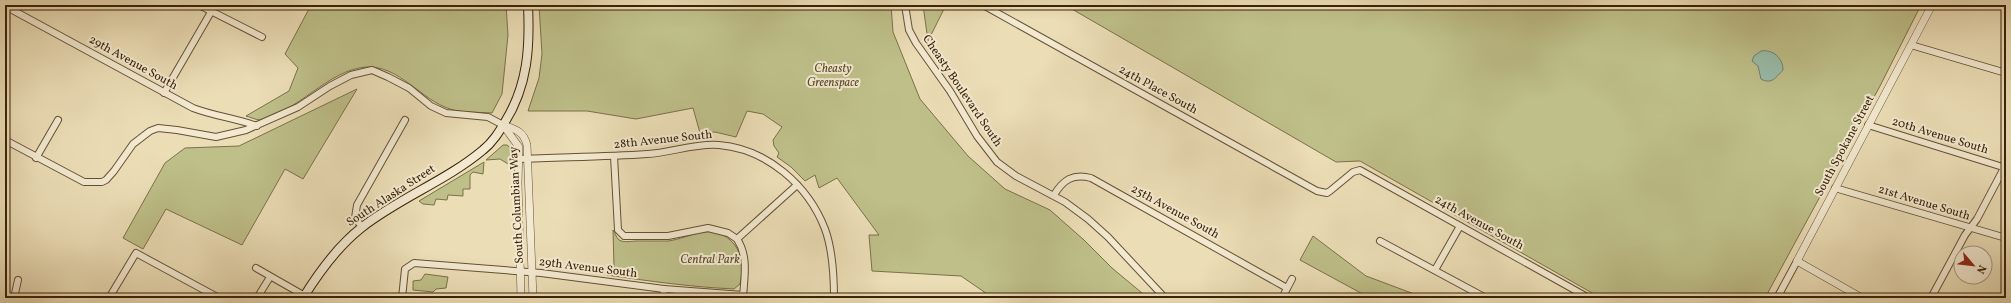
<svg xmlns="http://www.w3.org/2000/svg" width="2011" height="303" font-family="Vollkorn,serif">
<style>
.green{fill:#bebf89;stroke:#7c7048}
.water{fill:#99bcaa;stroke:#737e69}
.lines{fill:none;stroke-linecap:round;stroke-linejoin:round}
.minor-casing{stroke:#665134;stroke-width:8}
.tertiary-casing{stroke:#665134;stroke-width:8}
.secondary-casing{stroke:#3a2208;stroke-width:10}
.minor{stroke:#f2e9d0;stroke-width:6}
.tertiary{stroke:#f2e9d0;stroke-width:7}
.secondary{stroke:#f2e9d0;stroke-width:8}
.labels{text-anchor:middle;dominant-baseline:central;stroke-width:4;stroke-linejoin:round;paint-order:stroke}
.street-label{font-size:12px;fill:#3a2208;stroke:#f2e9d0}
.park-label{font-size:12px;font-style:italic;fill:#5b4928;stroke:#f2e9d0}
</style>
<rect width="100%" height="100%" fill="#ebddb6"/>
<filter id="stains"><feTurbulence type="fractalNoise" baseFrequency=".005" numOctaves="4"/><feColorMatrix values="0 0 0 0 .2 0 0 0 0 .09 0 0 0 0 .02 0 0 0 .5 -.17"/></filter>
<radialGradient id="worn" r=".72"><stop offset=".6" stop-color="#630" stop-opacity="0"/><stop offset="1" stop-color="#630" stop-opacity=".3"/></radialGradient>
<g class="green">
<path d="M311,5H506L508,35L502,94L492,113C480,112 461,113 450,109C421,100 399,65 366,67C328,70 298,112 260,120C256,120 250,117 246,116L289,91L298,68L285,54Z"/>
<path d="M539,5H891L893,32L920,99L968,156L1005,189L1050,210L1084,240L1112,268L1148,298H993L961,276L872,271L869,235H879L837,178L819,188L815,175L805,181L791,167L777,157L779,153L774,146L773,140L782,127L763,114L747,111L736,137L715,132L700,133L693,108L636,119L587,111H528L539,78L542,54Z"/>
<path d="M923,5H946L928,41Z"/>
<path d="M1065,5H1921L1880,86L1765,298H1601L1360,161L1336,162Z"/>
<path d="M357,89L303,179L285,169L242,245L166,209L143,249L123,238L165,163L185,148L239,146Z"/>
<path d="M503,145H507L513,150V167L500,159L486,160Z"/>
<path d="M484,162L483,174L473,172L470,175V189H463V196L448,195L447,200L436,199L434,205L423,204L419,201Z"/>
<path d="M613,230C615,233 616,237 619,240C624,243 632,241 637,241C648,241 658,241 668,241C691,238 713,220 734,244C743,255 743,271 740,284L734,289C691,287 649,281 607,275L613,271L614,267Z"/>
<path d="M1313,236L1366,276L1425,298H1370L1300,260Z"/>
<path d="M425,274L448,277L446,288L436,289L433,292L413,290V281L421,280Z"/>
</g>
<path class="water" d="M1761,51C1773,49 1783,58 1783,70C1776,77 1772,85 1761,79L1758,66L1752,61L1754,56Z"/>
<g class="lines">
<g class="minor-casing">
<g id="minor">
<path d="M199,5L262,37"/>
<path d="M905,5L909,30L916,43L950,91L977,136L997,162L1016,176L1065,202L1088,219L1108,237L1165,298"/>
<path d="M983,5L1317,191L1327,193L1330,191L1353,172L1360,170L1589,298"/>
<path d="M5,6L193,108C214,116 235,118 257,126"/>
<path d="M1911,45L2006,73"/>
<path d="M164,93L211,12"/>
<path d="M1868,125L2006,168"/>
<path d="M5,140L84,182H102L106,180L114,171L133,144L150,131L158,128L177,130L216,137L246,130L298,107L330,86L351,75L372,70L388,77L409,88L431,106L446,113L488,117L503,125"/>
<path d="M614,156L618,230L624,236H668L708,228L728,233L737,239"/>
<path d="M36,158L58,120"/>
<path d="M519,159C562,157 604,157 647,154C671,153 694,143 719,145C767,149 808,185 825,229C833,251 834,275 834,298"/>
<path d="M1835,188L2006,238"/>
<path d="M1054,195C1063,180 1073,173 1091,178L1287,288"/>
<path d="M362,227L355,218L357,205L405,120"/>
<path d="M1380,241L1486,298"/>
<path d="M256,268L305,296"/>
<path d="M1435,270L1460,226"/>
<path d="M14,298L18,280"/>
<path d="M109,298L136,253L219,298"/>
<path d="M257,298L270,277"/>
<path d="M402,298L405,269L414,263L541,273L664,289L743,295"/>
<path d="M663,298L664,289"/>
<path d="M743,298C744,278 749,257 737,239L797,185"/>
<path d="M1282,298L1292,279"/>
<path d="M1777,298L1797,261"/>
<path d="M1931,298L1965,235L1977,219L2004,168"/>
</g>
</g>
<g class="tertiary-casing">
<g id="tertiary">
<path d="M503,125C516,129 524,132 527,145L533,298"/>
<path d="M503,125L519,147L518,183L521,298"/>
<path d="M1862,298L1797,261L1932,5"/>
</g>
</g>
<g class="secondary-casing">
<path id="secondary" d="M303,298C319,272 337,247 361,228C399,198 446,181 483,150C493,142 499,132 505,122C528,85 530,47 528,5"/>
</g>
<use href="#minor" class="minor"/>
<use href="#tertiary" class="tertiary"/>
<use href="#secondary" class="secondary"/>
</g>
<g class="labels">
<g class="street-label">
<text transform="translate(133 63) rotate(29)">29th Avenue South</text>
<text transform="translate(1158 90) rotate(29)">24th Place South</text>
<text transform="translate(962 91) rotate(56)">Cheasty Boulevard South</text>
<text transform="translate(1940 136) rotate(17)">20th Avenue South</text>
<text transform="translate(663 140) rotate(-6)">28th Avenue South</text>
<text transform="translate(1845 146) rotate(-62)">South Spokane Street</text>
<text transform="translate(391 196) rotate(-33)">South Alaska Street</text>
<text transform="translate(1924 203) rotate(17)">21st Avenue South</text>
<text transform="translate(517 205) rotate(-93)">South Columbian Way</text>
<text transform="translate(1175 212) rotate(29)">25th Avenue South</text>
<text transform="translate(1479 223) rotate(29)">24th Avenue South</text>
<text transform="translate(588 268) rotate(7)">29th Avenue South</text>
</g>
<g class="park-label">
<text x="833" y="69">Cheasty<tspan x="833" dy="14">Greenspace</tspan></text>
<text x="710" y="260">Central Park</text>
</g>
</g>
<rect width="2011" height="303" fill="none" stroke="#ebddb6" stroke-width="20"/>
<rect x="6" y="6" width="1999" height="291" fill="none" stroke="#3a2208" stroke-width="2"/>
<rect x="10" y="10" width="1991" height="283" fill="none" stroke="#3a2208"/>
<g transform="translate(1973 265) rotate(118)"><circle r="19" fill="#f2e9d0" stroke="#a89980"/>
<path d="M0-3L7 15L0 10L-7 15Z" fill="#8f2418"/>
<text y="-6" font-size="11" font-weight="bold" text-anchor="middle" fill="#3a2208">N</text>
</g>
<rect width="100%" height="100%" filter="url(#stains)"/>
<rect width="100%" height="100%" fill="url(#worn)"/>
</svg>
